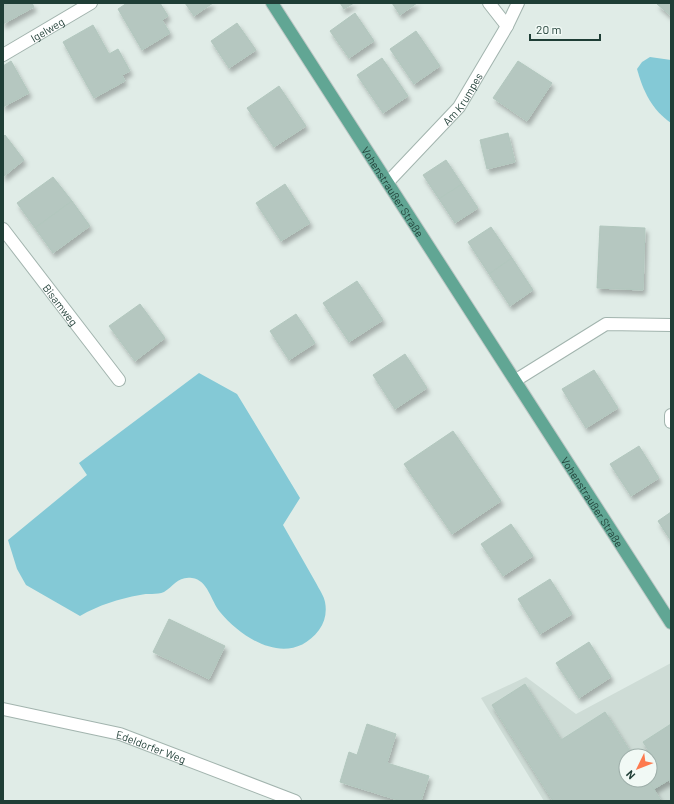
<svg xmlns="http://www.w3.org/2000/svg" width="674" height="804" font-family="Barlow,sans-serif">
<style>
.built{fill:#cedcd6;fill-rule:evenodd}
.water{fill:#84c9d6}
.building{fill:#b5c7c0;stroke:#b2c7be;filter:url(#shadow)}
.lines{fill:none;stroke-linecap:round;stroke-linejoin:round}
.minor-casing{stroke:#a2b4ae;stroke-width:14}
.major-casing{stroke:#c0c9c7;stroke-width:14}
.minor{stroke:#fff;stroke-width:12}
.major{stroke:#61a694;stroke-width:12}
.labels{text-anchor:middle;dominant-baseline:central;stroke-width:3;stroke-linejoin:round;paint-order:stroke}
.street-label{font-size:11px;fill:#1f3e36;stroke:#f1f9f5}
</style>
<defs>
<filter id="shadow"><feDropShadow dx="2.5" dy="4.5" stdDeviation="2" flood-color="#0004"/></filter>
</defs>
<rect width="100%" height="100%" fill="#e0ece7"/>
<path class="built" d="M671,663V801H544L481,698L526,677L576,714ZM626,756H650V780H626Z"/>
<g class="water">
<path d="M650,57L671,60V123C652,110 643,91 637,69L642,62Z"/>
<path d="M199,373L237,394L300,498L283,525C294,544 305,564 316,583C319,589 324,596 325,602C327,612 325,622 319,630C290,668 244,641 220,612C211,601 208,580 192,578C178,576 174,586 164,592C157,595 147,593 140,595C118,599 99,605 80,616L26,585L17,569L8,540L87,475L79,463Z"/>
</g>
<g class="building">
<path d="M3,3H32L34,7L3,24Z"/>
<path d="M127,3H160L168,16L162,20L170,33L142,50L118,9Z"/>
<path d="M185,3H213L194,16Z"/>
<path d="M340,3H354L344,9Z"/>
<path d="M392,3H417L400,15Z"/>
<path d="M658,3H671V16L657,4Z"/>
<path d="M355,13L374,41L349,58L330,31Z"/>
<path d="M237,23L256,50L229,68L211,41Z"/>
<path d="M93,25L109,54L118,49L130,71L122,75L125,81L94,98L63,42Z"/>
<path d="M416,31L440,66L414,84L390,49Z"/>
<path d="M382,58L408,96L383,113L357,75Z"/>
<path d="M11,61L29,93L3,107V66Z"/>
<path d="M518,61L552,83L527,121L493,98Z"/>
<path d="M279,86L306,126L274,147L247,108Z"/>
<path d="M508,133L515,162L487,169L480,140Z"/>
<path d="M5,135L24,160L3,177V137Z"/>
<path d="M446,160L462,184L439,199L423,175Z"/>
<path d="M53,177L72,201L35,228L17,203Z"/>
<path d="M285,184L310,223L281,241L256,203Z"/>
<path d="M462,184L478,208L455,223L439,199Z"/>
<path d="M72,201L90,226L53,253L35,228Z"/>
<path d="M600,226L645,228L643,290L597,288Z"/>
<path d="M491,227L512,258L489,274L468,242Z"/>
<path d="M512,258L533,290L510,306L489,274Z"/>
<path d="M357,281L383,320L349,342L323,303Z"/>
<path d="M140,304L165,338L135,361L109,326Z"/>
<path d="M296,314L315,343L289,360L270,331Z"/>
<path d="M405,354L427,388L395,409L373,375Z"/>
<path d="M594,370L618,408L586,428L562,389Z"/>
<path d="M453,431L501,501L452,534L404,464Z"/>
<path d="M639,446L659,478L631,496L610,464Z"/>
<path d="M671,512V541L658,521Z"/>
<path d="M511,524L533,556L503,576L481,544Z"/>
<path d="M550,579L572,614L540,634L518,599Z"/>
<path d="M169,619L225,646L209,679L153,652Z"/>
<path d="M589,642L611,677L579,698L556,663Z"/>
<path d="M525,684L561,740L605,712L633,756H626V780H648L660,799L657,801H553L492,705Z"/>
<path d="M367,724L396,734L387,763L429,776L421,801H401L340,782L349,752L357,755Z"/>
<path d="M671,724V784L669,780L654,789L648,780H650V756H647L651,754L643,742Z"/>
</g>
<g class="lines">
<g class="minor-casing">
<g id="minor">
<path d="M489,3L507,26"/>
<path id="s1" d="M3,55L91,3"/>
<path id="s2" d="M388,182L459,107L507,26L518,3"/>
<path id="s3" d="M3,229L119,380"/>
<path d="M516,380L606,324L671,325"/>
<path d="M671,422V415"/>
<path id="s4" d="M3,709L120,734L295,801"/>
</g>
</g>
<g class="major-casing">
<g id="major">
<path id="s5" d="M272,3L671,623"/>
</g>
</g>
<use href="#minor" class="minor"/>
<use href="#major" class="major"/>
</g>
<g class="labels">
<g class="street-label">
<text stroke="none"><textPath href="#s1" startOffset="51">Igelweg</textPath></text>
<text stroke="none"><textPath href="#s2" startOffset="112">Am Krumpes</textPath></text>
<text stroke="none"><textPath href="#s5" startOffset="224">Vohenstraußer Straße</textPath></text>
<text stroke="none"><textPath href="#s3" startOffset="95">Bisamweg</textPath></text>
<text stroke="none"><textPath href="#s5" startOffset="593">Vohenstraußer Straße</textPath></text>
<text stroke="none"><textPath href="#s4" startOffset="153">Edeldorfer Weg</textPath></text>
</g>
</g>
<rect width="674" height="804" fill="none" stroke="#1f3e36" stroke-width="8"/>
<g transform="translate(638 768) rotate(227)"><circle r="19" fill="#f1f9f5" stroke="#9daea9"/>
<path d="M0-3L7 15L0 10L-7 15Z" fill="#fd7a4e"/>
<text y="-6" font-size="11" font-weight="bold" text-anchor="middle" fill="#1f3e36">N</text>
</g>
<path d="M530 34v6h70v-6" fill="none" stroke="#1f3e36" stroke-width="2"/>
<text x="536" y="34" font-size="12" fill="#1f3e36" stroke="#f1f9f5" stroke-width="3" paint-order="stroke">20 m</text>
</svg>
